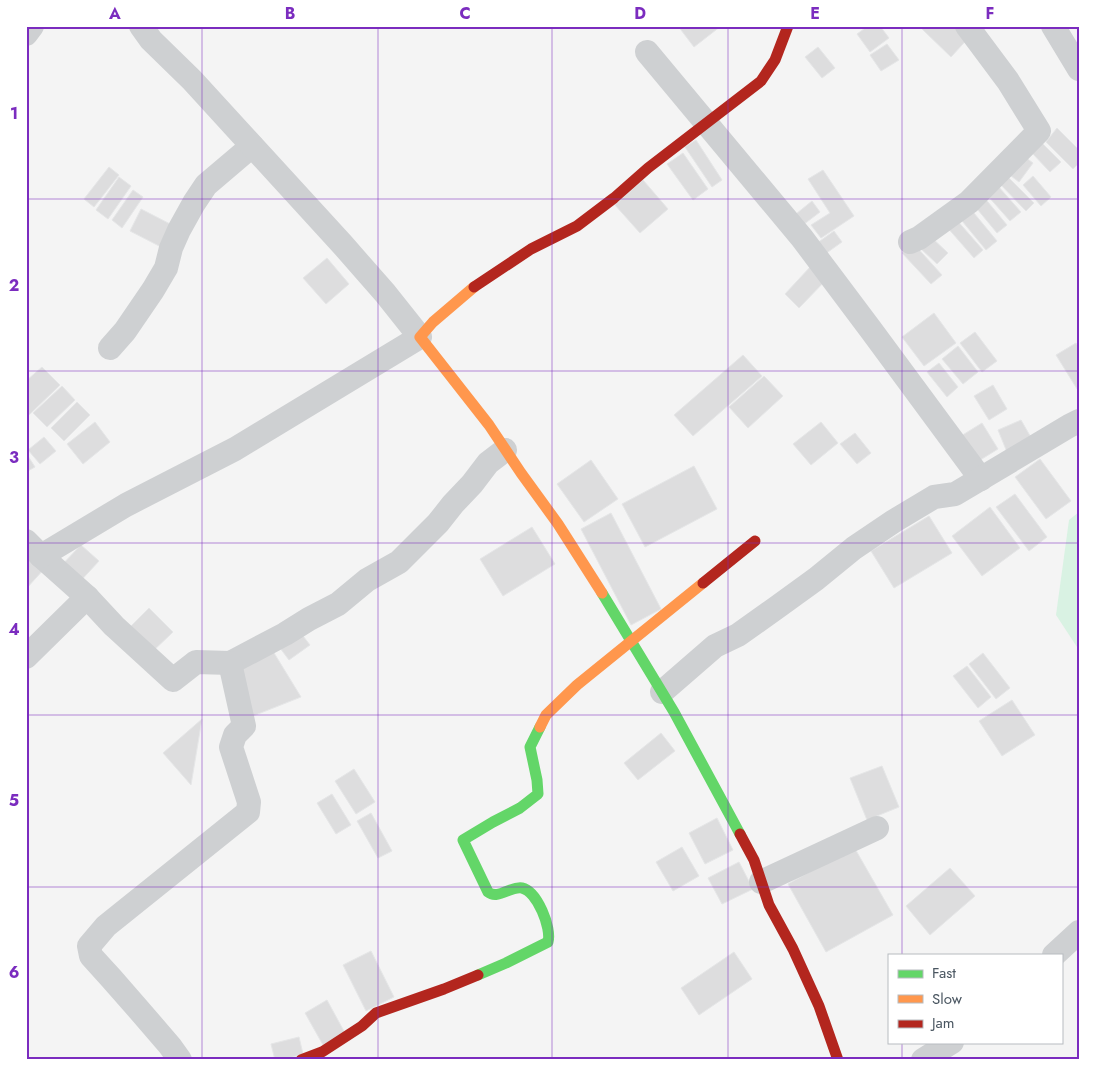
<svg xmlns="http://www.w3.org/2000/svg" width="1105" height="1086" font-family="Jost,sans-serif">
<style>
.green{fill:#d9f2e3}
.building{fill:#ddddde;stroke:#e5e6e7}
.lines{fill:none;stroke-linecap:round;stroke-linejoin:round}
.street{stroke:#ced0d2;stroke-width:24}
.fast{stroke:#63d668;stroke-width:11}
.slow{stroke:#ff974d;stroke-width:11}
.jam{stroke:#b3261e;stroke-width:11}
.grid{fill:none;stroke:#7b2cbf;stroke-width:1;stroke-opacity:0.55}
.neatline{fill:none;stroke:#7b2cbf;stroke-width:2}
.grid-label{font-size:16px;text-anchor:middle;font-weight:bold;fill:#7b2cbf}
</style>
<rect width="100%" height="100%" fill="#f4f4f4"/>
<path class="green" d="M1079,512V650L1056,615L1069,520Z"/>
<g class="building">
<path d="M678,26H721L694,47Z"/>
<path d="M868,26H880L889,38L870,52L857,34Z"/>
<path d="M923,26H964L972,34L951,57L921,28Z"/>
<path d="M887,44L899,60L881,71L870,55Z"/>
<path d="M818,47L835,68L822,78L805,57Z"/>
<path d="M1057,128L1079,150V163L1073,169L1046,142Z"/>
<path d="M696,140L722,180L712,187L685,147Z"/>
<path d="M1042,143L1061,162L1050,172L1032,153Z"/>
<path d="M683,153L708,189L693,200L667,164Z"/>
<path d="M1021,154L1033,163L1019,182L1007,173Z"/>
<path d="M109,167L119,175L94,207L84,199Z"/>
<path d="M823,170L854,216L821,238L811,225L830,213L808,179Z"/>
<path d="M1007,176L1034,203L1026,211L999,183Z"/>
<path d="M1033,176L1051,197L1041,206L1023,185Z"/>
<path d="M119,177L131,186L108,219L96,210Z"/>
<path d="M643,180L668,209L640,233L615,205Z"/>
<path d="M998,186L1021,212L1010,221L987,195Z"/>
<path d="M133,190L143,197L122,228L112,220Z"/>
<path d="M983,196L1007,225L997,233L973,204Z"/>
<path d="M812,201L820,212L799,228L791,218Z"/>
<path d="M969,207L997,241L986,250L958,216Z"/>
<path d="M141,209L176,227L165,249L130,231Z"/>
<path d="M955,218L983,250L974,258L946,226Z"/>
<path d="M834,231L842,242L821,257L813,246Z"/>
<path d="M930,236L948,253L937,264L919,247Z"/>
<path d="M913,243L942,275L931,284L902,253Z"/>
<path d="M327,258L349,284L326,304L303,278Z"/>
<path d="M811,266L826,280L799,308L785,294Z"/>
<path d="M934,313L956,343L924,366L902,337Z"/>
<path d="M975,332L997,361L982,372L960,343Z"/>
<path d="M1076,343L1079,348V392L1056,355Z"/>
<path d="M958,346L978,372L963,384L942,359Z"/>
<path d="M743,355L762,376L693,436L674,415Z"/>
<path d="M939,363L958,387L947,397L927,372Z"/>
<path d="M42,367L60,385L29,415L26,412V381Z"/>
<path d="M764,376L783,396L748,428L729,407Z"/>
<path d="M993,385L1007,409L989,420L974,396Z"/>
<path d="M62,386L75,400L47,427L33,413Z"/>
<path d="M77,402L90,415L64,441L51,428Z"/>
<path d="M1021,420L1033,441L1007,452L998,430Z"/>
<path d="M95,422L110,442L83,464L67,444Z"/>
<path d="M821,422L838,443L811,465L793,444Z"/>
<path d="M982,423L998,449L977,462L961,436Z"/>
<path d="M855,433L871,453L857,464L840,444Z"/>
<path d="M44,437L56,451L40,464L28,450Z"/>
<path d="M26,453L35,467L26,472Z"/>
<path d="M1040,459L1071,501L1046,519L1015,477Z"/>
<path d="M591,460L618,499L584,522L557,484Z"/>
<path d="M694,466L717,509L645,547L622,504Z"/>
<path d="M1015,494L1047,537L1029,551L996,507Z"/>
<path d="M990,507L1020,548L982,576L952,536Z"/>
<path d="M611,513L661,609L631,625L581,529Z"/>
<path d="M929,516L952,553L894,588L871,551Z"/>
<path d="M532,527L555,564L503,596L480,559Z"/>
<path d="M81,545L99,561L75,587L57,570Z"/>
<path d="M26,551L45,568L26,589Z"/>
<path d="M149,608L173,632L151,653L128,629Z"/>
<path d="M300,632L310,645L289,660L280,648Z"/>
<path d="M271,648L301,697L248,718L234,672Z"/>
<path d="M983,653L1010,688L996,699L969,664Z"/>
<path d="M967,666L991,697L978,708L953,676Z"/>
<path d="M1012,700L1035,735L1002,756L979,721Z"/>
<path d="M202,719L191,785L163,753Z"/>
<path d="M661,733L675,751L638,780L624,763Z"/>
<path d="M882,766L899,807L867,820L850,778Z"/>
<path d="M354,769L375,802L356,814L335,781Z"/>
<path d="M332,794L351,825L336,834L317,803Z"/>
<path d="M371,813L392,851L378,858L357,821Z"/>
<path d="M717,818L733,850L705,864L689,833Z"/>
<path d="M682,847L699,876L673,891L656,862Z"/>
<path d="M854,847L893,915L826,952L788,884Z"/>
<path d="M739,862L753,889L722,904L708,878Z"/>
<path d="M950,868L975,896L930,935L906,906Z"/>
<path d="M371,951L394,997L366,1011L343,965Z"/>
<path d="M734,952L752,979L699,1015L681,988Z"/>
<path d="M327,1000L345,1033L323,1045L305,1013Z"/>
<path d="M299,1037L303,1054L283,1060H275L271,1044Z"/>
</g>
<g class="lines">
<g class="street">
<path d="M1053,26L1079,69"/>
<path d="M26,34L32,26"/>
<path d="M647,52L802,238L871,330L981,479"/>
<path d="M910,242L919,238L969,202L1039,131L1008,81L967,26"/>
<path d="M110,348L125,331L153,290L166,268L171,248L179,230L194,203L206,185L252,146"/>
<path d="M26,541L41,556L87,597L114,626L173,680L196,662L230,663L285,634L309,619L338,604L367,580L399,562L438,523L453,504L472,484L488,463L505,450"/>
<path d="M41,556L126,505L235,449L420,337L385,293L342,244L192,80L151,40L141,26"/>
<path d="M26,657L87,597"/>
<path d="M662,692L715,646L738,635L776,608L816,579L854,548L894,521L934,497L955,494L1069,426L1079,421"/>
<path d="M761,882L877,828"/>
<path d="M1054,955L1079,932"/>
<path d="M180,1060L170,1046L139,1010L111,978L91,956L89,946L106,926L248,812L249,802L231,747L235,735L244,726L230,663"/>
<path d="M923,1060L952,1042"/>
</g>
<g class="fast">
<path d="M602,593L674,712L740,834"/>
<path d="M478,975L506,963L548,942C552,928 537,891 522,888C510,886 498,900 488,892L463,840L493,822L520,808L538,794L537,780L530,747L540,727"/>
</g>
<g class="slow">
<path d="M474,287L433,322L420,337L489,425L521,473L558,524L602,593"/>
<path d="M540,727L546,715L577,685L703,583"/>
</g>
<g class="jam">
<path d="M474,287L531,249L577,226L614,198L648,168L761,81L775,60L788,26"/>
<path d="M703,583L755,541"/>
<path d="M740,834L754,860L769,905L793,949L819,1006L838,1060"/>
<path d="M301,1060L322,1052L362,1026L376,1013L444,989L478,975"/>
</g>
</g>
<path class="grid" d="M202,26V1060M378,26V1060M552,26V1060M728,26V1060M902,26V955M26,199H1079M26,371H1079M26,543H1079M26,715H1079M26,887H1079M902,1042V1060"/>
<rect width="1105" height="1086" fill="none" stroke="#ffffff" stroke-width="55"/>
<rect x="888" y="954" width="175" height="90" fill="#ffffff" stroke="#b7bbc0"/>
<rect x="898" y="970" width="25" height="8" fill="#63d668" stroke="#b7bbc0"/>
<text x="932" y="978" font-size="15" fill="#4a5661">Fast</text>
<rect x="898" y="995" width="25" height="8" fill="#ff974d" stroke="#b7bbc0"/>
<text x="932" y="1004" font-size="15" fill="#4a5661">Slow</text>
<rect x="898" y="1020" width="25" height="8" fill="#b3261e" stroke="#b7bbc0"/>
<text x="932" y="1028" font-size="15" fill="#4a5661">Jam</text>
<rect x="28" y="28" width="1050" height="1030" class="neatline"/>
<g class="grid-label">
<text x="115" y="19">A</text>
<text x="290" y="19">B</text>
<text x="465" y="19">C</text>
<text x="640" y="19">D</text>
<text x="815" y="19">E</text>
<text x="990" y="19">F</text>
<text x="14" y="119">1</text>
<text x="14" y="291">2</text>
<text x="14" y="463">3</text>
<text x="14" y="635">4</text>
<text x="14" y="806">5</text>
<text x="14" y="978">6</text>
</g>
</svg>
